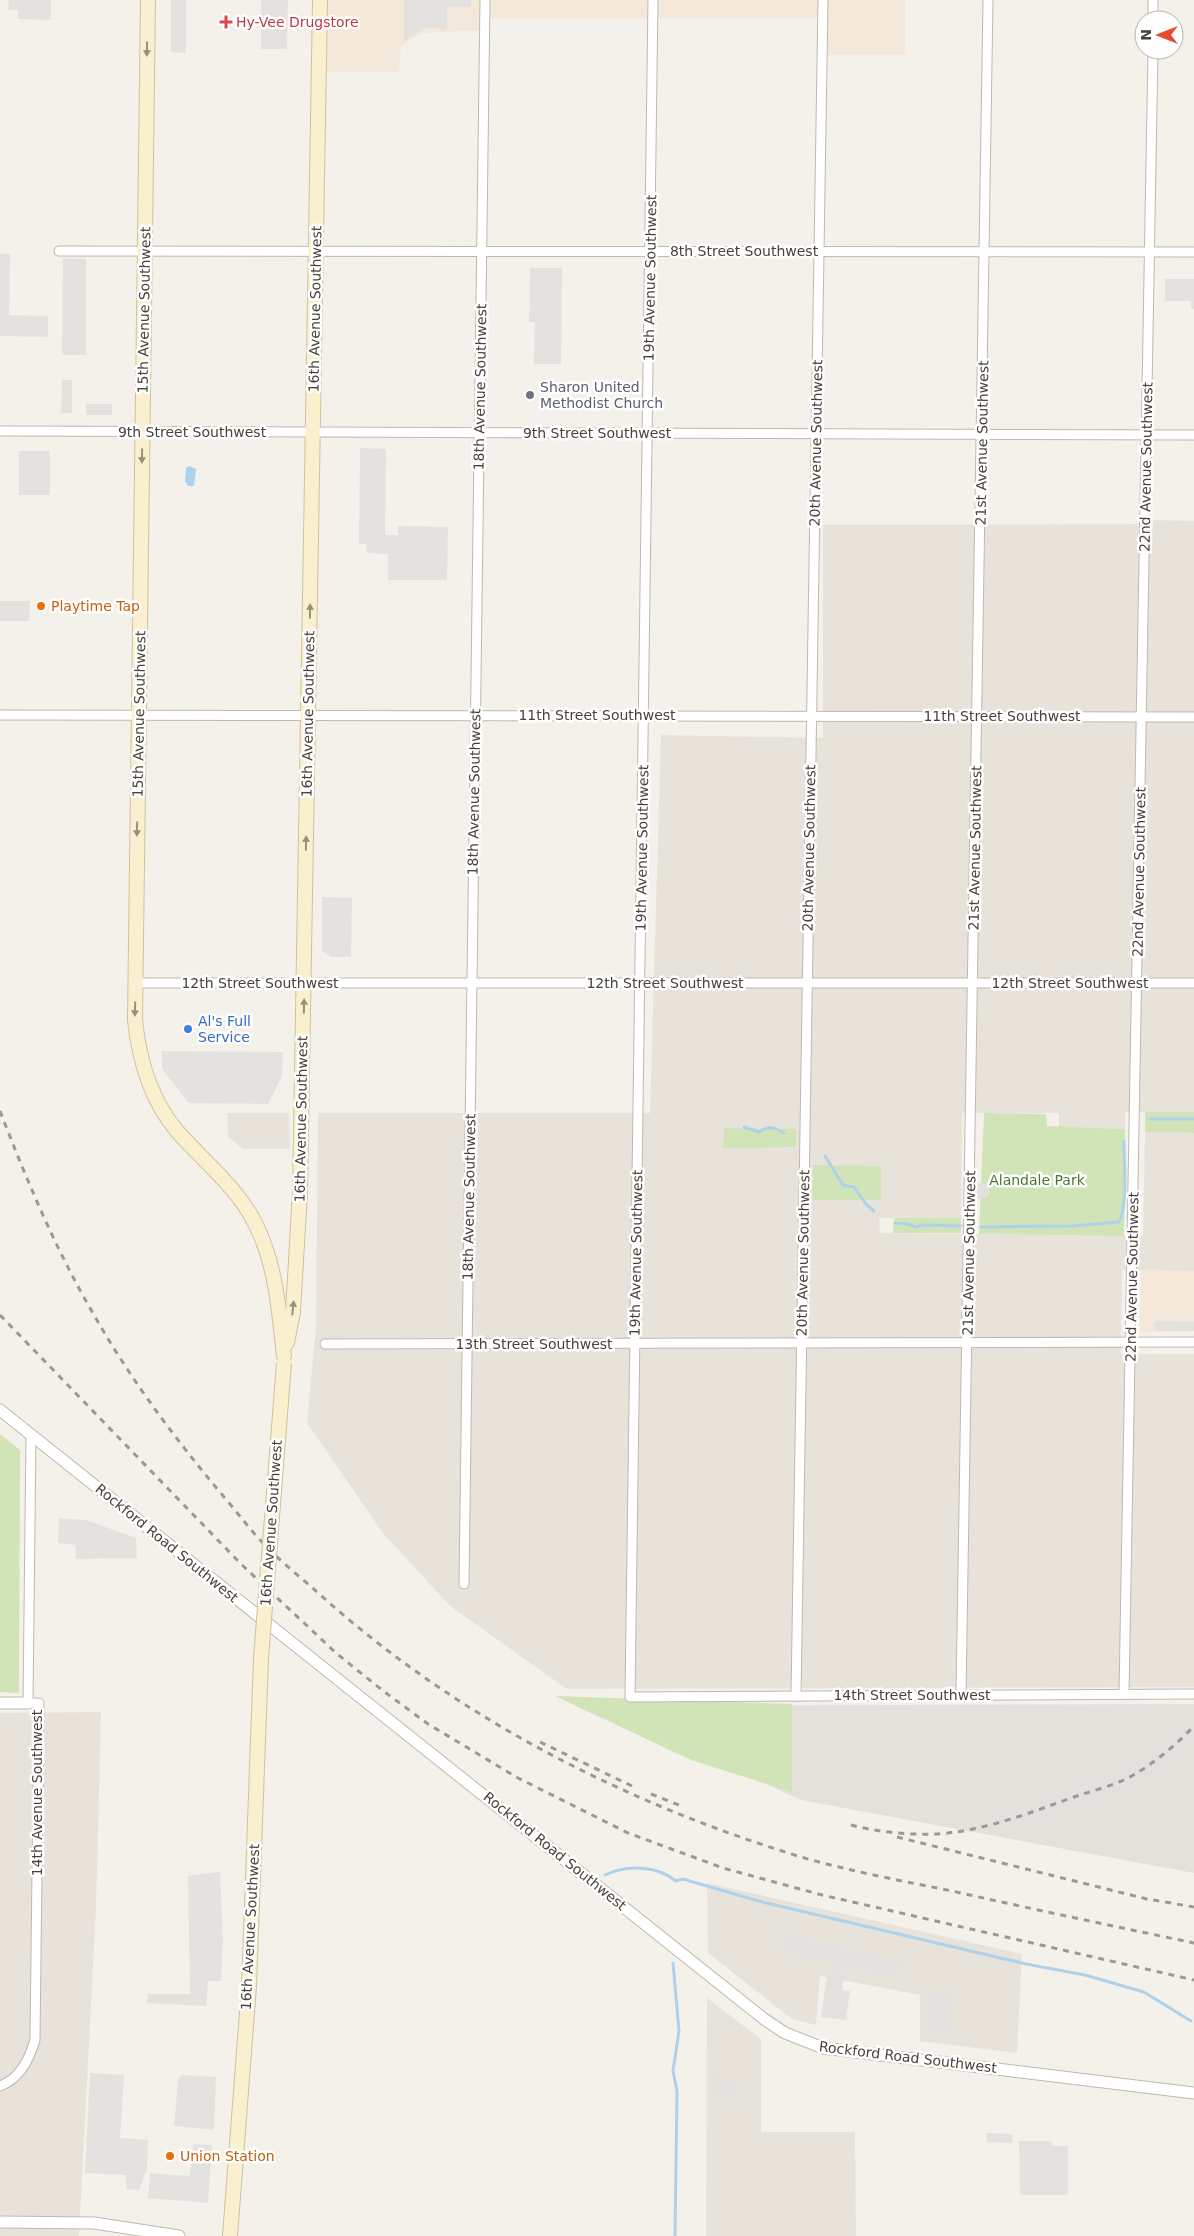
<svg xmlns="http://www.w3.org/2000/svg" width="1194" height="2236" font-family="'DejaVu Sans',sans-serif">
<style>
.residential{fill:#e8e3da}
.commercial{fill:#f3e8d9}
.industrial{fill:#e4e0dc}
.green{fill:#d1e4b8}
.parking{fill:#e3e2df}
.water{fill:#aed2eb}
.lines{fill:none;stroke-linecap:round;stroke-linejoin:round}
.stream{stroke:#aed2eb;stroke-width:3}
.minor-casing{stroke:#bfb9ae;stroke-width:11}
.tertiary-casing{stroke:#bfb9ae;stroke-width:13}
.secondary-casing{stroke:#cfc39f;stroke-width:16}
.minor{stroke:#fff;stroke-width:9}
.tertiary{stroke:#fff;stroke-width:11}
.secondary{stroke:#faefcf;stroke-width:14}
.rail{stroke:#999;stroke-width:3;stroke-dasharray:6 6;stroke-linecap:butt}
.secondary-bridge-casing{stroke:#cfc39f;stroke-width:16;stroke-linecap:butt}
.secondary-bridge{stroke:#faefcf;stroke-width:14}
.oneway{fill:#98907c}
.health-dot{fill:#e0444e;stroke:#fff;stroke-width:2}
.worship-dot{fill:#6b7280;stroke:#fff;stroke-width:2}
.food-dot{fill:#e8710a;stroke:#fff;stroke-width:2}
.shop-dot{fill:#3f7fe0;stroke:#fff;stroke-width:2}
.labels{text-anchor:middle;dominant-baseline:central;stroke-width:5;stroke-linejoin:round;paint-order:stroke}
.health-label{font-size:14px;fill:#be3a42;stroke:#fff;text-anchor:start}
.street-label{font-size:14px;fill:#484239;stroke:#fff}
.worship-label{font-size:14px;fill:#5b616d;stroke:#fff;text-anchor:start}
.food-label{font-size:14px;fill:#c56008;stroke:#fff;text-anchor:start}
.shop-label{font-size:14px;fill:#366cbe;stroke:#fff;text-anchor:start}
.park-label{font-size:14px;fill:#4b7531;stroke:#fff}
</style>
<rect width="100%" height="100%" fill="#f4f1eb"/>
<g class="residential">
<path d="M1153,520L1194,521V1112H1125V1129L1059,1127V1113H962L961,1218H879L880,1233L1143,1236L1145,1132L1194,1133V1271L1122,1270L1121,1354H1194V1687L567,1689L450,1606L383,1533L307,1423L316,1326L318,1113H650L661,735L823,738V525L1136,524Z"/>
<path d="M227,1113H289L290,1149H243L228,1137Z"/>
<path d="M101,1712L96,1909L79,2236H0V1713Z"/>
<path d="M707,1883L1022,1954L1017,2053L920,2041V1995L820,1976L816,2025L792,2019L708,1953Z"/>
<path d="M707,1998L761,2039V2132H855L856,2236H706Z"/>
</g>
<g class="commercial">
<path d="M320,0H905V55H822V18L485,19L484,30L423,33L401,45L399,72H319Z"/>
<path d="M1141,1270L1194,1271V1331L1140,1332Z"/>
</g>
<path class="industrial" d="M1194,1704V1873L801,1800L596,1706Z"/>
<g class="green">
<path d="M1145,1112H1194V1133L1145,1132Z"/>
<path d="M984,1113L1046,1114L1047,1126L1125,1129L1124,1236L979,1234Z"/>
<path d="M724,1128L796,1129V1147L723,1148Z"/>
<path d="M813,1165L881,1166V1200H812Z"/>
<path d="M894,1218H961V1233H893Z"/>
<path d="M0,1434L20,1450L19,1693L0,1692Z"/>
<path d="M555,1696L792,1704V1792L691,1760Z"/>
</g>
<g class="parking">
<path d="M9,0H51V20L18,19V10H8Z"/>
<path d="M171,0H186V53L171,52Z"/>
<path d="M261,0H288L287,49H261Z"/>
<path d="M404,0H471V7H447V29L427,28L404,41Z"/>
<path d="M0,254H10L9,315L48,316V337L0,336Z"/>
<path d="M63,258L86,259V355H62Z"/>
<path d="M530,268H562L561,364H534L535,322H529Z"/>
<path d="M1165,279H1194V309H1191V301H1165Z"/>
<path d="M62,380H72V413H61Z"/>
<rect x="86" y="404" width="26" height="11"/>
<path d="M360,448L386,449L385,535H398V526L448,527L447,580H388V554L367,553L366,544H359Z"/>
<rect x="19" y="451" width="31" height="44"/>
<path d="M0,601H30L29,621H0Z"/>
<path d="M322,897L352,898L351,957H331L322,951Z"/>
<path d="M162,1051L283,1052L282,1076L268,1104L189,1103L162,1069Z"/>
<path d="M976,1182L989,1185V1196L984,1198L977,1199Z"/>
<path d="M1155,1321L1194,1322V1331H1155Z"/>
<path d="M59,1518L86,1520L136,1538L137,1558L76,1559L75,1545L58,1543Z"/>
<path d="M220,1872L223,1938L221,1981H208L206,2006L147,2003L148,1994H190L188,1876Z"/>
<path d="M783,1933L903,1962L897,1979L779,1951Z"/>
<path d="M828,1969L845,1971L842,1990L850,1991L846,2020L821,2017Z"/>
<path d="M925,1990H950V2030L925,2029Z"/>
<path d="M90,2073L124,2075L120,2138L148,2140L147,2169L139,2190L126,2189V2175L85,2173Z"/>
<path d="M713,2073H720V2082H739V2099H713Z"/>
<path d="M181,2075L216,2077L214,2130L174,2126L178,2081Z"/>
<path d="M987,2133L1013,2134L1012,2143L987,2142Z"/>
<path d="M1019,2141H1052V2146H1068V2195H1020Z"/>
<path d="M193,2144L212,2145L208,2203L148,2198L150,2173L190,2176Z"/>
</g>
<path class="water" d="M189,466L196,469L194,486H188L185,481L186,468Z"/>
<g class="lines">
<g class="stream">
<path d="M1150,1119H1194"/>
<path d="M744,1127L759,1132C769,1125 774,1127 784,1133"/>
<path d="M825,1156L843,1185L854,1187L866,1204L874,1211"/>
<path d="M895,1223L908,1224L915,1227L924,1225L961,1226"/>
<path d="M981,1227L1072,1226L1119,1222C1128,1207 1124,1161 1124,1141"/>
<path d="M605,1875C626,1865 657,1865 676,1881L683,1879L762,1902L1026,1964L1085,1975L1144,1992L1191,2021"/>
<path d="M673,1963L679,2031L673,2071L677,2091L675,2236"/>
</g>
<g class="minor-casing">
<g id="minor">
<path d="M653,0L630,1697L1194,1694"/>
<path d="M1153,20V0"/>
<path d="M59,251L1194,252"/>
<path d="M0,431L1194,435"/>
<path d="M0,715L1194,717"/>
<path d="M136,983H1194"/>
<path d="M325,1344L1194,1342"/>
<path d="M464,1584L485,0"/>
<path d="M1124,1694L1153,50"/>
<path d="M961,1695L988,0"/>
<path d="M796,1696L823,0"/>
<path d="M0,2086C21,2078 29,2059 35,2040L39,1703H28L31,1435"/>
</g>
</g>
<g class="tertiary-casing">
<g id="tertiary">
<path d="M0,1410L764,2019L785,2033L823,2048L1194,2093"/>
<path d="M0,1703H28"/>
<path d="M0,2222L94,2223L179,2236"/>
</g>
</g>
<g class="secondary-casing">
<g id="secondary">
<path d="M148,0L135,1020C139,1060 150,1099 177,1131C204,1162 237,1187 255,1223C276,1264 279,1311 284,1356"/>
<path d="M287,1343L293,1312L300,1192L320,0"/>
<path d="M230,2236L249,1986L261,1658"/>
</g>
</g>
<use href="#minor" class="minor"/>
<use href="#tertiary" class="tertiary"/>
<use href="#secondary" class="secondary"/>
<g class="rail">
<path d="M0,1111C27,1181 56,1250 94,1315C131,1380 176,1440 224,1497C238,1513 250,1530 264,1544C280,1561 299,1576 316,1591C455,1717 622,1802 801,1857C850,1871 902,1881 952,1891C1032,1909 1113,1926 1194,1943"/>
<path d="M0,1315L240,1563L336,1653L382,1690L428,1724L518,1778L628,1833L723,1868L822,1895L1194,1980"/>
<path d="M540,1742L632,1786"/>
<path d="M651,1794L679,1805"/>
<path d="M851,1825C877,1832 907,1835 934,1834C982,1832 1029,1813 1074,1797C1094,1790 1117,1785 1135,1774C1157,1761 1177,1744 1194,1726"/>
<path d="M897,1837L1147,1899L1194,1907"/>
</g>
<g class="secondary-bridge-casing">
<path id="secondary-bridge" d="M261,1658L284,1363"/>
</g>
<use href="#secondary-bridge" class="secondary-bridge"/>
</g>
<defs><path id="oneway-solid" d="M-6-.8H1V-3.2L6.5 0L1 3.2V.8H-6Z" transform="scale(1.25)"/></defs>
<g class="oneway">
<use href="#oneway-solid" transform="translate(147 49) rotate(91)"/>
<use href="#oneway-solid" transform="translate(142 456) rotate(91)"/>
<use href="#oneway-solid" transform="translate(310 611) rotate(-89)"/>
<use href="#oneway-solid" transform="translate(137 829) rotate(91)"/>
<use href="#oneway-solid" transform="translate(306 843) rotate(-89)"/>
<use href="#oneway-solid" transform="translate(304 1006) rotate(-89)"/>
<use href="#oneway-solid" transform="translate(135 1009) rotate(92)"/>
<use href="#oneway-solid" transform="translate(293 1308) rotate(-84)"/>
</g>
<path class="health-dot" d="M223.5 14.5h5v5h5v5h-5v5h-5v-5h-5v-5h5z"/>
<circle class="worship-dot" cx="530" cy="395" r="5"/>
<g class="food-dot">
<circle cx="41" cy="606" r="5"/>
<circle cx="170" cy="2156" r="5"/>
</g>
<circle class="shop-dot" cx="188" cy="1029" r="5"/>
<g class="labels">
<g class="health-label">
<text x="236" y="22">Hy-Vee Drugstore</text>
</g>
<g class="street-label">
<text x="744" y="251">8th Street Southwest</text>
<text transform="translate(650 278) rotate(-89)">19th Avenue Southwest</text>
<text transform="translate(315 309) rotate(-89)">16th Avenue Southwest</text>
<text transform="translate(144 310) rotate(-89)">15th Avenue Southwest</text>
<text transform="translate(480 387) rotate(-89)">18th Avenue Southwest</text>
<text x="192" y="432">9th Street Southwest</text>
<text x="597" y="433">9th Street Southwest</text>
<text transform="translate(816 443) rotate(-89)">20th Avenue Southwest</text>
<text transform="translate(982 443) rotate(-89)">21st Avenue Southwest</text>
<text transform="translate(1146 467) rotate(-89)">22nd Avenue Southwest</text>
<text transform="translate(139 714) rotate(-89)">15th Avenue Southwest</text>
<text transform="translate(308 714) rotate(-89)">16th Avenue Southwest</text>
<text x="597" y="715">11th Street Southwest</text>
<text x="1002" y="716">11th Street Southwest</text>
<text transform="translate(474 792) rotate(-89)">18th Avenue Southwest</text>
<text transform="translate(642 848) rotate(-89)">19th Avenue Southwest</text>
<text transform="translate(809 848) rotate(-89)">20th Avenue Southwest</text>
<text transform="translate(975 848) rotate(-89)">21st Avenue Southwest</text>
<text transform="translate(1139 872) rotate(-89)">22nd Avenue Southwest</text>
<text x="260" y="983">12th Street Southwest</text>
<text x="665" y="983">12th Street Southwest</text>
<text x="1070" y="983">12th Street Southwest</text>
<text transform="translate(301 1119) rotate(-89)">16th Avenue Southwest</text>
<text transform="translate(469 1197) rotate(-89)">18th Avenue Southwest</text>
<text transform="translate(636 1253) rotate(-89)">19th Avenue Southwest</text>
<text transform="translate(803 1253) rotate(-89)">20th Avenue Southwest</text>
<text transform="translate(969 1253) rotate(-89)">21st Avenue Southwest</text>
<text transform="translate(1132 1277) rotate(-89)">22nd Avenue Southwest</text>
<text x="534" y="1344">13th Street Southwest</text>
<text transform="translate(271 1523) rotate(-86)">16th Avenue Southwest</text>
<text transform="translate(167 1543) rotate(39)">Rockford Road Southwest</text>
<text x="912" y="1695">14th Street Southwest</text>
<text transform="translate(37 1793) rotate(-90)">14th Avenue Southwest</text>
<text transform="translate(555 1851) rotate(39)">Rockford Road Southwest</text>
<text transform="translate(250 1927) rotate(-87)">16th Avenue Southwest</text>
<text transform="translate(908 2057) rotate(7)">Rockford Road Southwest</text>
</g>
<g class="worship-label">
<text x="540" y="387">Sharon United<tspan x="540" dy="16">Methodist Church</tspan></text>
</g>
<g class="food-label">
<text x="51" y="606">Playtime Tap</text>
<text x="180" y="2156">Union Station</text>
</g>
<g class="shop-label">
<text x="198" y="1021">Al's Full<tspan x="198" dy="16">Service</tspan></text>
</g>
<g class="park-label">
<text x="1037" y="1180">Alandale Park</text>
</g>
</g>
<g transform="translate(1159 35) rotate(270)"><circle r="24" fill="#ffffff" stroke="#b6b3b0"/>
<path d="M0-4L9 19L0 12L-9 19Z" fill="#e74a30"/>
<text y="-8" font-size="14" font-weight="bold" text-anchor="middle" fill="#484239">N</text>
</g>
</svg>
